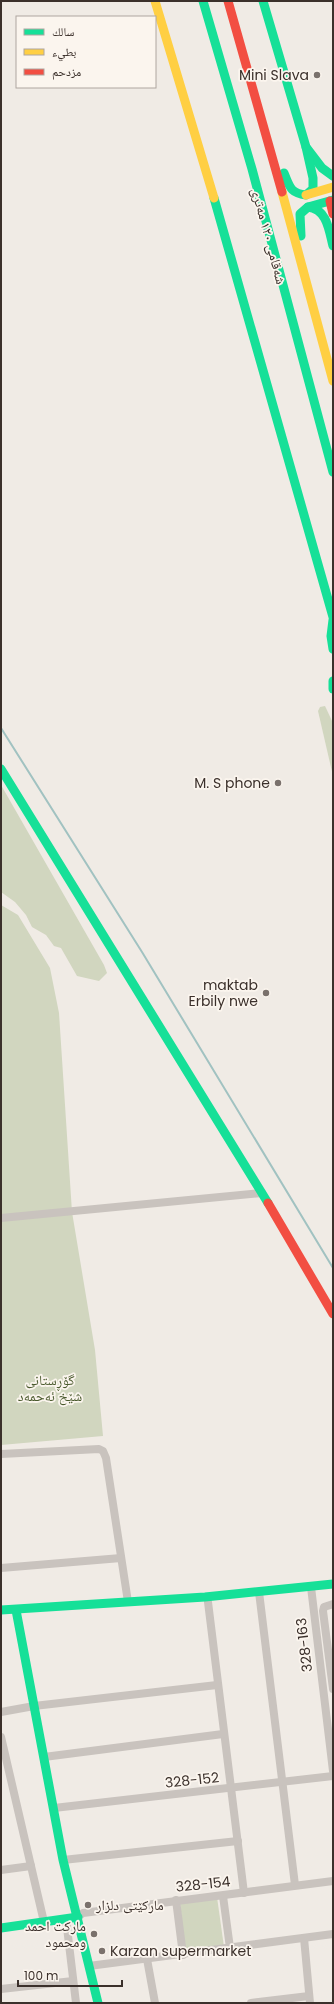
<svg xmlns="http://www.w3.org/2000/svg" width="334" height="2004" font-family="Poppins,'Noto Naskh Arabic',sans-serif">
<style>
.green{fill:#d1d6bf}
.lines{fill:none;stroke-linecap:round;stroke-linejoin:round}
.stream{stroke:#a1c2c1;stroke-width:2}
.street{stroke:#c9c3be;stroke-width:8}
.fast{stroke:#16e098;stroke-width:9}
.slow{stroke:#ffcf43;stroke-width:9}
.jam{stroke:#f24e42;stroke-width:9}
.poi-dot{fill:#7a716c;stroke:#fbf5ee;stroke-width:1.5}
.labels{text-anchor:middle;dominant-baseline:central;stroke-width:3.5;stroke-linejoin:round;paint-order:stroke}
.poi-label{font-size:14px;fill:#3b302b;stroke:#fbf5ee;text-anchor:end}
.street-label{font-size:14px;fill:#3b302b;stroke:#fbf5ee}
.park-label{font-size:14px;fill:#4a5a2e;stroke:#fbf5ee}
</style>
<rect width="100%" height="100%" fill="#f0ebe5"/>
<g class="green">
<path d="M325,706L333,723V776L318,711L320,707Z"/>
<path d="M1,785L104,965L107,973L99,981L77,976L61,948L54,946L46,935L32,927L26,915L15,902L1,892Z"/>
<path d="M1,905L18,915L50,968L59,1013L72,1212L95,1350L103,1436L1,1445Z"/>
<path d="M217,1897L224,1947L185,1953L180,1902Z"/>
</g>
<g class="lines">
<path class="stream" d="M1,728L142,952L333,1268"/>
<g class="street">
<path d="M1,1218L262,1193"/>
<path d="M1,1454L99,1449L103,1451L106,1458L128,1602"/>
<path d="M1,1568L121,1558"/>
<path d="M311,1587L333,1771"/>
<path d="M259,1592L295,1885"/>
<path d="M208,1602L244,1893"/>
<path d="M333,1604L324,1607L323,1611L333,1689"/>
<path d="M1,1712L34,1706L217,1685"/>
<path d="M1,1737L44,1922"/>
<path d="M44,1757L223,1734"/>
<path d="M54,1808L333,1776"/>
<path d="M63,1860L238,1841"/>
<path d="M1,1870L31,1866"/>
<path d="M223,1896L230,1948"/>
<path d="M176,1900L183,1955"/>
<path d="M78,1917L83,1913L333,1881"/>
<path d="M66,1919L76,2003"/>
<path d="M304,1938L310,2003"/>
<path d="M147,1959L155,2003"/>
<path d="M89,1966L333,1934"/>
<path d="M1,1989L73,1981"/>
<path d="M251,2003L309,1996"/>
</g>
<g class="fast">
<path d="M203,1L252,169L333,472"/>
<path d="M263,1L306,147L322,168L333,176"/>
<path d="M284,173C290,187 290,193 306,195L313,189V178L306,147"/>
<path d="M214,198L333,617"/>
<path d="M308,207L333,200"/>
<path d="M301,236L300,214L308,207C327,209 329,230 333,246"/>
<path d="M333,620L331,636L333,649"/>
<path d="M333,681V689"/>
<path d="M1,769L268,1203"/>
<path d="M1,1610L205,1597L333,1584"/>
<path d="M16,1610L63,1860L98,2003"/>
<path d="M1,1928L78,1917"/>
</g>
<g class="slow">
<path d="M155,1L214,198"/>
<path d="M282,192L333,381"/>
<path d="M306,195L333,187"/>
</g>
<g class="jam">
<path d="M228,1L282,192"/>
<path d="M330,201L333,214"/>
<path d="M268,1203L333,1314"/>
</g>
</g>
<g class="poi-dot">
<circle cx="317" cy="75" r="4"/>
<circle cx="278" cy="783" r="4"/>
<circle cx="266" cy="993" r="4"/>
<circle cx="88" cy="1905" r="4"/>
<circle cx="94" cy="1934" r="4"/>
<circle cx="102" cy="1951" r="4"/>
</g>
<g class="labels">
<g class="poi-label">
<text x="309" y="75">Mini Slava</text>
<text x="270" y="783">M. S phone</text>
<text x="258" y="985">maktab<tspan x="258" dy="16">Erbily nwe</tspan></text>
<text x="96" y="1905" text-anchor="start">مارکێتی دلزار</text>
<text x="86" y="1926">ماركت احمد<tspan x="86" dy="16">ومحمود</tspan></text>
<text x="110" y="1951" text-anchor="start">Karzan supermarket</text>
</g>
<g class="street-label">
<text transform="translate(269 236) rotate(75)">شەقامی ١٢٠ مەتری</text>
<text transform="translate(304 1645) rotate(-97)">328-163</text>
<text transform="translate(192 1780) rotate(-6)">328-152</text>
<text transform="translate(203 1884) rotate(-6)">328-154</text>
</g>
<g class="park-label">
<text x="50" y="1380">گۆڕستانی<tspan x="50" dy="16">شێخ ئەحمەد</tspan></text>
</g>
</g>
<rect width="334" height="2004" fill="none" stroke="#3b302b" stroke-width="4"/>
<rect x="16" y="16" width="140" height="72" fill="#fbf5ee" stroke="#aea6a0"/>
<rect x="24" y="29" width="20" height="6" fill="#16e098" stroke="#aea6a0"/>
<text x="52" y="36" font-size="12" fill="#3b302b">سالك</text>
<rect x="24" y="49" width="20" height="6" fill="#ffcf43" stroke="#aea6a0"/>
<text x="52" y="56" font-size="12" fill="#3b302b">بطيء</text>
<rect x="24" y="69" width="20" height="6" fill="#f24e42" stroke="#aea6a0"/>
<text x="52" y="76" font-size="12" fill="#3b302b">مزدحم</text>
<path d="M18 1980v6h104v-6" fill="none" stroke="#3b302b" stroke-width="2"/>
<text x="24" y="1980" font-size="12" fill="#3b302b" stroke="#fbf5ee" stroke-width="3" paint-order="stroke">100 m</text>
</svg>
